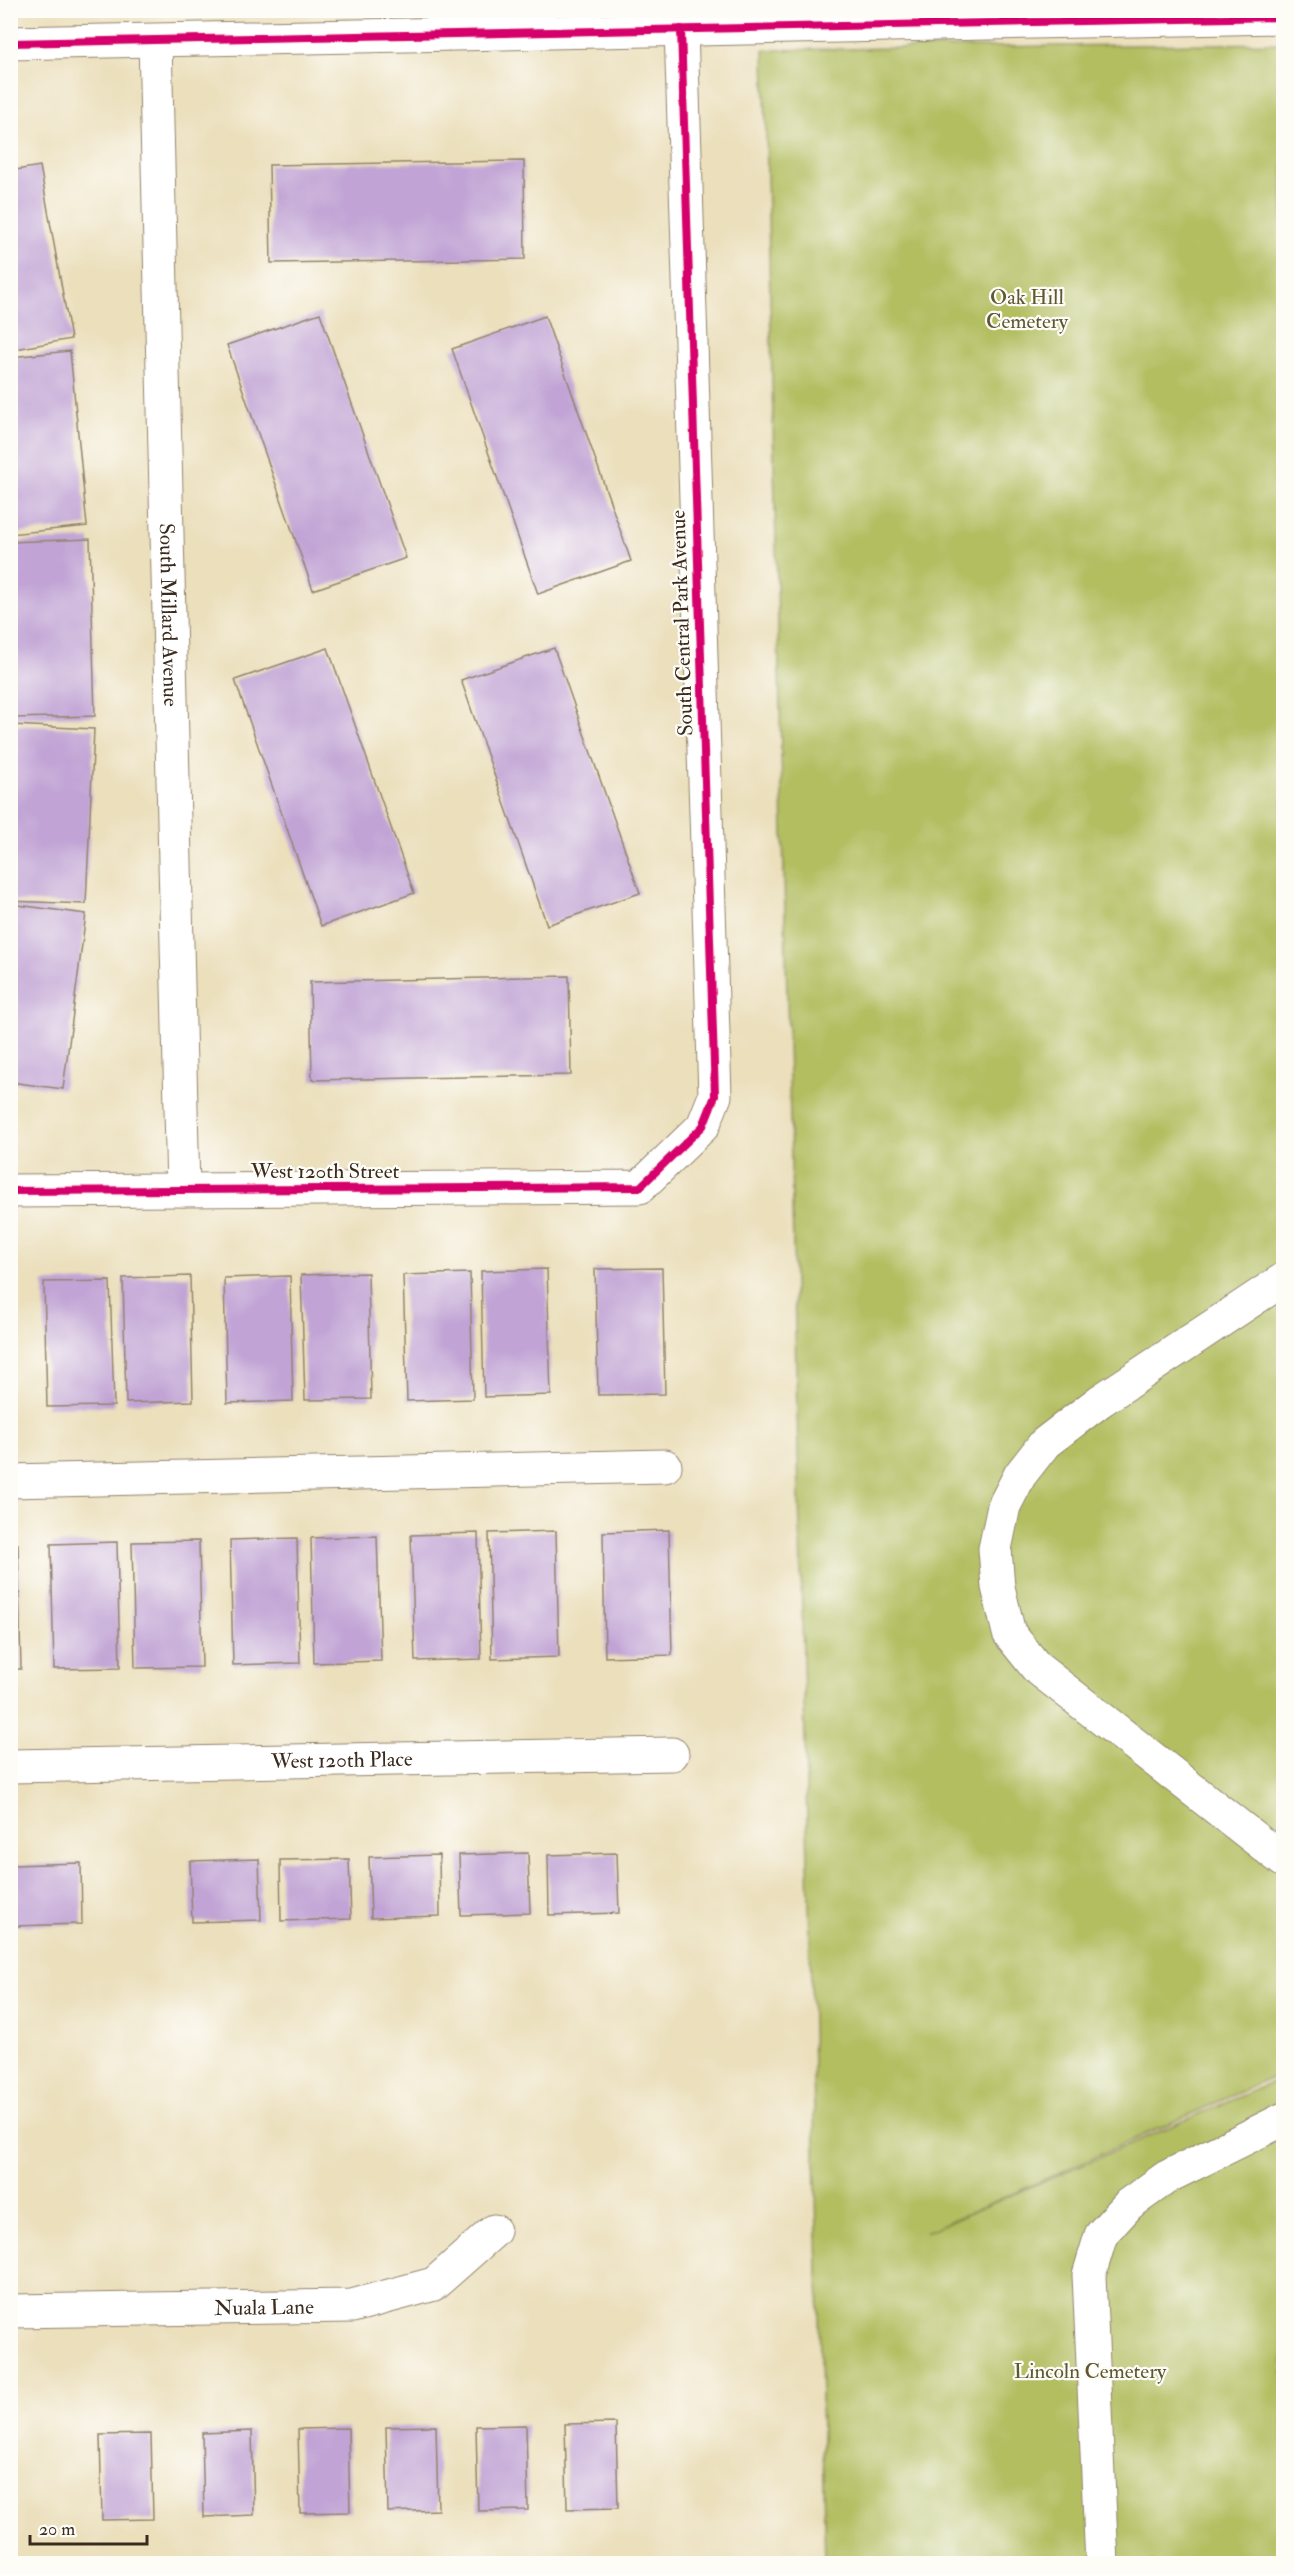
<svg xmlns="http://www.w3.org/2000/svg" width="1294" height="2574" font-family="'IM FELL Double Pica',serif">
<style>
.green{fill:#b2be60;stroke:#76743f;stroke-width:1.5}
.building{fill:#c1a4d5}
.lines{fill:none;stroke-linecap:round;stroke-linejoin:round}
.minor-casing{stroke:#93846d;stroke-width:35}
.minor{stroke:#fff;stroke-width:33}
.cycleway-casing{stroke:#fdfcf7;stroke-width:11}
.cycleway{stroke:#d6006c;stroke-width:8}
.labels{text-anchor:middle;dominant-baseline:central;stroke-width:4.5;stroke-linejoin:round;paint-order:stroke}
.park-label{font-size:21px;fill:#5f5632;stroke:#fdfcf7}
.street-label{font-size:21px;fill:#3b2a1e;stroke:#fdfcf7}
</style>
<rect width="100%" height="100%" fill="#fdfcf7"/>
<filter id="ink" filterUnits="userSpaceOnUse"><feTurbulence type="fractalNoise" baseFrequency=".0167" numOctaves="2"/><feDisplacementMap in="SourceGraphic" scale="12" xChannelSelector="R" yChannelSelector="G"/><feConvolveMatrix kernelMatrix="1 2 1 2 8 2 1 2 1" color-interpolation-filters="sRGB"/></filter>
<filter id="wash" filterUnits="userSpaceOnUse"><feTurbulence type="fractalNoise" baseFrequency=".008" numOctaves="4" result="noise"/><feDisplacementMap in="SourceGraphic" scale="24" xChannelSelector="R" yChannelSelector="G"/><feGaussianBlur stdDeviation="1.35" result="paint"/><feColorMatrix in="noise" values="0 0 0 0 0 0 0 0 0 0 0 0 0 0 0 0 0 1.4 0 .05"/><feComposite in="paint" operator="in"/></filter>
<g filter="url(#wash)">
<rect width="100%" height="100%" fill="#ebdfbc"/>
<path class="green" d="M1283,43V2073L926,2232L1283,2078V2563H825L764,50Z"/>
<g id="blocks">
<g class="building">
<path d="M524,161L525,259L271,263L269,165Z"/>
<path d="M40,166L71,339L10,350V171Z"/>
<path d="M320,313L406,558L313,590L227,345Z"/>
<path d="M545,316L631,561L538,594L452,349Z"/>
<path d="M70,351L87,526L10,534V357Z"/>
<path d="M90,539L95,716L12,718L10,542Z"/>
<path d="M328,648L414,893L321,926L235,680Z"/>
<path d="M554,648L640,893L547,925L461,680Z"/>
<path d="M11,725L94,729L86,904L10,901Z"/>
<path d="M10,904L86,914L63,1089L10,1082Z"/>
<path d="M569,976L571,1075L312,1080L310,982Z"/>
<path d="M662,1268L665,1394L598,1395L595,1269Z"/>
<path d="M547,1269L551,1395L484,1397L481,1271Z"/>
<path d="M368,1273L371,1399L305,1400L301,1275Z"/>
<path d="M470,1273L473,1399L407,1401L403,1275Z"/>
<path d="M190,1276L193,1401L126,1403L123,1278Z"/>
<path d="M290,1276L293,1401L227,1403L224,1278Z"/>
<path d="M110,1281L114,1406L47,1407L44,1282Z"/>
<path d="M669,1530L672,1655L605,1657L603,1532Z"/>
<path d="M556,1531L559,1657L492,1659L489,1533Z"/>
<path d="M478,1533L481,1659L415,1661L411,1535Z"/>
<path d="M377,1536L381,1661L314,1663L311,1538Z"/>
<path d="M297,1538L300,1663L233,1665L230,1540Z"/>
<path d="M199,1541L202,1667L135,1668L132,1542Z"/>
<path d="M117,1542L120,1668L54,1669L51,1544Z"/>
<path d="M10,1544H18L21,1669H10Z"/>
<path d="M528,1853L530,1913L461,1915L459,1855Z"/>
<path d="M617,1853L619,1913L549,1915L548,1855Z"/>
<path d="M439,1855L440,1916L371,1918L369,1857Z"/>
<path d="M259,1859L261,1920L192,1922L190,1861Z"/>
<path d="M349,1859L351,1919L281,1921L280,1860Z"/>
<path d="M81,1863L82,1924L13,1926L11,1865Z"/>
<path d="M616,2423L618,2508L567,2509L565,2424Z"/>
<path d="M526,2425L528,2510L478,2511L476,2426Z"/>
<path d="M436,2426L438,2510L388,2512L386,2427Z"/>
<path d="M348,2428L350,2512L300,2513L298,2429Z"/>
<path d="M252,2431L254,2515L204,2517L202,2433Z"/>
<path d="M151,2434L153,2519L102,2520L100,2435Z"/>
</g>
</g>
</g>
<g filter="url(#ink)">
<use href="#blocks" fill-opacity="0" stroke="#93846d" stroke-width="1.5"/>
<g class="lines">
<g class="minor-casing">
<g id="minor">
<path id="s1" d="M155,41L183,1190"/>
<path d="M10,43L1284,17"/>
<path d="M10,1191L640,1187L703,1126L715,1096L681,29"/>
<path d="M1284,1279L1100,1401L1045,1443L1020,1475L1004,1506L995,1549L998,1587L1009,1633L1037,1668L1284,1861"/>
<path d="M10,1481L665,1466"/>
<path id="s2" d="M10,1766L672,1754"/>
<path id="s3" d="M10,2311L352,2306L434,2284L494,2231"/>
<path d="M1102,2564L1089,2275L1101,2235L1129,2204L1167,2177L1284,2119"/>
</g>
</g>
<use href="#minor" class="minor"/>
<g class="cycleway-casing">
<g id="cycleway">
<path d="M10,43L1284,17"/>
<path d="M10,1191L640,1187L703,1126L715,1096L681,29"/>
</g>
</g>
<use href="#cycleway" class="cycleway"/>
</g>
</g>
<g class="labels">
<g class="park-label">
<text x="1027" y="297">Oak Hill<tspan x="1027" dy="24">Cemetery</tspan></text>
<text x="1090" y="2371">Lincoln Cemetery</text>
</g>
<g class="street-label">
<text stroke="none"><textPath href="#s1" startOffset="574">South Millard Avenue</textPath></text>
<text transform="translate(682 623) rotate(-92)">South Central Park Avenue</text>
<text x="325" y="1171">West 120th Street</text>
<text stroke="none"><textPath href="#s2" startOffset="332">West 120th Place</textPath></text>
<text stroke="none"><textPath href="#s3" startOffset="254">Nuala Lane</textPath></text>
</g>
</g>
<rect width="1294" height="2574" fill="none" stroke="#fdfcf7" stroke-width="36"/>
<path d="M30 2535v9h117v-9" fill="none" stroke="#3b2a1e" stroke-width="3"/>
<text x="39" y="2535" font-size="18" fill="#3b2a1e" stroke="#fdfcf7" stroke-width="4.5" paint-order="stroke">20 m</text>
</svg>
